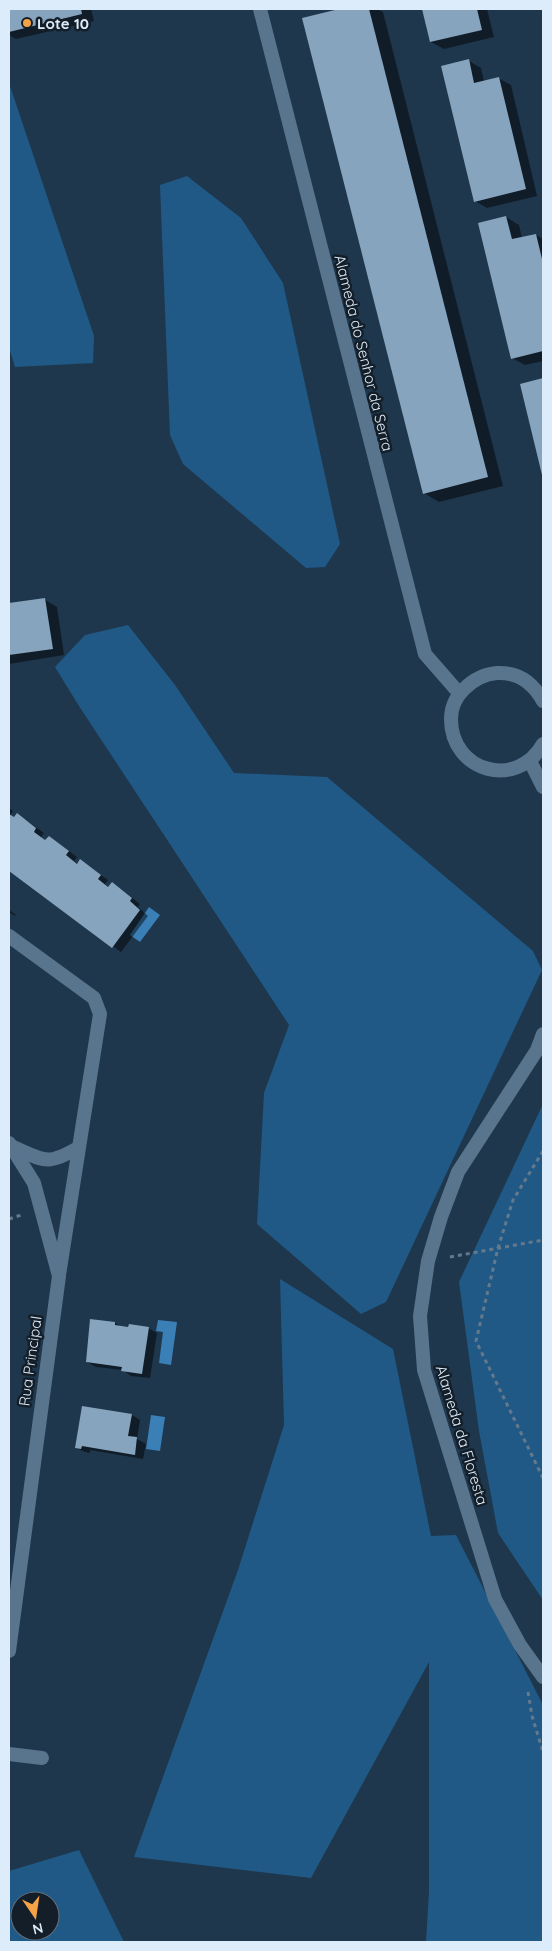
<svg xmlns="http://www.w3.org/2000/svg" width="552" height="1951" font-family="Quicksand,sans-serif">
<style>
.green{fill:#215986;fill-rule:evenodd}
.water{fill:#3b7fb7}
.shadow{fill:#0007}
.building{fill:#87a4be}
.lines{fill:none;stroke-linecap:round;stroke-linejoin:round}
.path{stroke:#64798c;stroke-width:3;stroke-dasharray:4 4;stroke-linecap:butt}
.minor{stroke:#59748d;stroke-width:14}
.tertiary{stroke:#59748d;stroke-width:14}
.poi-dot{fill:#f5a345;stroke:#131e28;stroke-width:2}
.labels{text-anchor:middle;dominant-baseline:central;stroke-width:5;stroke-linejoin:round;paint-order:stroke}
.poi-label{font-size:15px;font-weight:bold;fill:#ddecfa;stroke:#131e28;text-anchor:start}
.street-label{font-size:15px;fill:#ddecfa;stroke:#131e28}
</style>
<rect width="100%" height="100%" fill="#1e374d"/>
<g class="green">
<path d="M9,83L94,336L93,363L15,367L9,347Z"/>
<path d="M187,176L241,218L283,283L340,544L325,567L306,568L183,464L170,435L160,185Z"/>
<path d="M128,625L175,685L234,773L327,777L533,951L542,970L386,1302L361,1314L257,1224L264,1093L289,1025L79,706L55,667L85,635Z"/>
<path d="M543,1104V1600L498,1533L479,1431L459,1282Z"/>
<path d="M280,1279L393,1349L431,1536L456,1535L543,1705V1942H426L429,1892V1662L311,1878L134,1857L238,1570L284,1425Z"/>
<path d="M79,1850L124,1942H9V1871ZM20,1901H50V1931H20Z"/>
</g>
<g class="water">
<path d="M149,907L160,915L140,942L130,935Z"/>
<path d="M158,1320L177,1322L171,1365L159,1363L163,1332L156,1331Z"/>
<path d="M151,1415L165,1417L160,1451L146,1449Z"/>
</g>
<g class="shadow">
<path d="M9,9H91L94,21L16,39L9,35Z"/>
<path d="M344,9H377L383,12L503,486L439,502L424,493L304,19Z"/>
<path d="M423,9H487L494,37L444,49L431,42Z"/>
<path d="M469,61L481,68L484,81L498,78L511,85L537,196L487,208L475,201Z"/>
<path d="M506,217L519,225L522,238L536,235L543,239V361L525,365L512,358Z"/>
<path d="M543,379V476L521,385Z"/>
<path d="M44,599L57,607L64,655L9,664V605Z"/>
<path d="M9,808L13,811L10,815L15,818L26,820L44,833L41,837L46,841L58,843L77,857L74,861L78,864L81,861L108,880L105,884L109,888L121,889L140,904L138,907L148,916L121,952L9,870Z"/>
<path d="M9,910L16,915L15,916L9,912Z"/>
<path d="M115,1323L122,1327L148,1328L157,1333L150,1378L131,1376L123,1370L96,1367L87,1362Z"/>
<path d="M132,1415L140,1420L137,1439L146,1444L143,1459L90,1450V1453L85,1452L76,1448Z"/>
</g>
<g class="building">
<path d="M9,9H81L82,14L9,32Z"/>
<path d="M339,9H369L488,477L423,494L302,18Z"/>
<path d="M422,9H477L482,30L430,42Z"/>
<path d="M469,59L474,83L499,77L526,189L474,202L441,66Z"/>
<path d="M506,216L512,239L536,234L543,263V351L511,359L478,223Z"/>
<path d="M543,378V479L520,384Z"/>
<path d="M45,598L53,649L9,655V603Z"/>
<path d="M17,813L36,828L34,832L45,840L49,836L69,851L66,855L77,864L80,859L101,875L98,879L108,887L112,882L132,898L130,901L140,910L112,948L9,871V814L14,817Z"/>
<path d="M90,1319L115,1322V1325L128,1327L129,1324L149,1327L142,1374L121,1371L122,1367L86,1362Z"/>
<path d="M82,1406L132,1414L128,1436L137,1437L135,1455L82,1446L81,1449L75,1448Z"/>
</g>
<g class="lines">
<g class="path">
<path d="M543,1151L513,1200L498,1248L476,1341L543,1478"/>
<path d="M9,1219L21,1215"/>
<path d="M450,1257L543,1240"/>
<path d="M528,1692L532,1716L543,1752"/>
</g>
<g class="minor">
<path d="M543,701C533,683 518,672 497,673C484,674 474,679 464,689C456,697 451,708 451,719C451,772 517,790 543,744"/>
<path d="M530,761L543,787"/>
<path d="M9,936L94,998L100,1014L59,1275"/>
<path d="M543,1034L537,1050L458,1172L441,1217L428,1261L420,1316L424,1370L495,1599L520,1645L543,1677"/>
<path d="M13,1147C45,1161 46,1166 78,1148"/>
<path d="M9,1754L42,1758"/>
</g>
<g class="tertiary">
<path d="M260,9L425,654L459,693"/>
<path d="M9,1143L34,1183L59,1276L9,1651"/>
</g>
</g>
<circle class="poi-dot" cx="27" cy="23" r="5"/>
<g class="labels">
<g class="poi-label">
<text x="37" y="23">Lote 10</text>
</g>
<g class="street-label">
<text transform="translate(364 353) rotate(76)">Alameda do Senhor da Serra</text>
<text transform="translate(30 1361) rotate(-82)">Rua Principal</text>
<text transform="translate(462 1435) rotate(73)">Alameda da Floresta</text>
</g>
</g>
<rect width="552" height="1951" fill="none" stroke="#ddecfa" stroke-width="20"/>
<g transform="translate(35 1916) rotate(167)"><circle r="24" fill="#131e28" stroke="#64707c"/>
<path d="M0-4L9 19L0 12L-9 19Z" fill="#f5a345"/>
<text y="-8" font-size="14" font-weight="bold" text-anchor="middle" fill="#ddecfa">N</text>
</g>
</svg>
